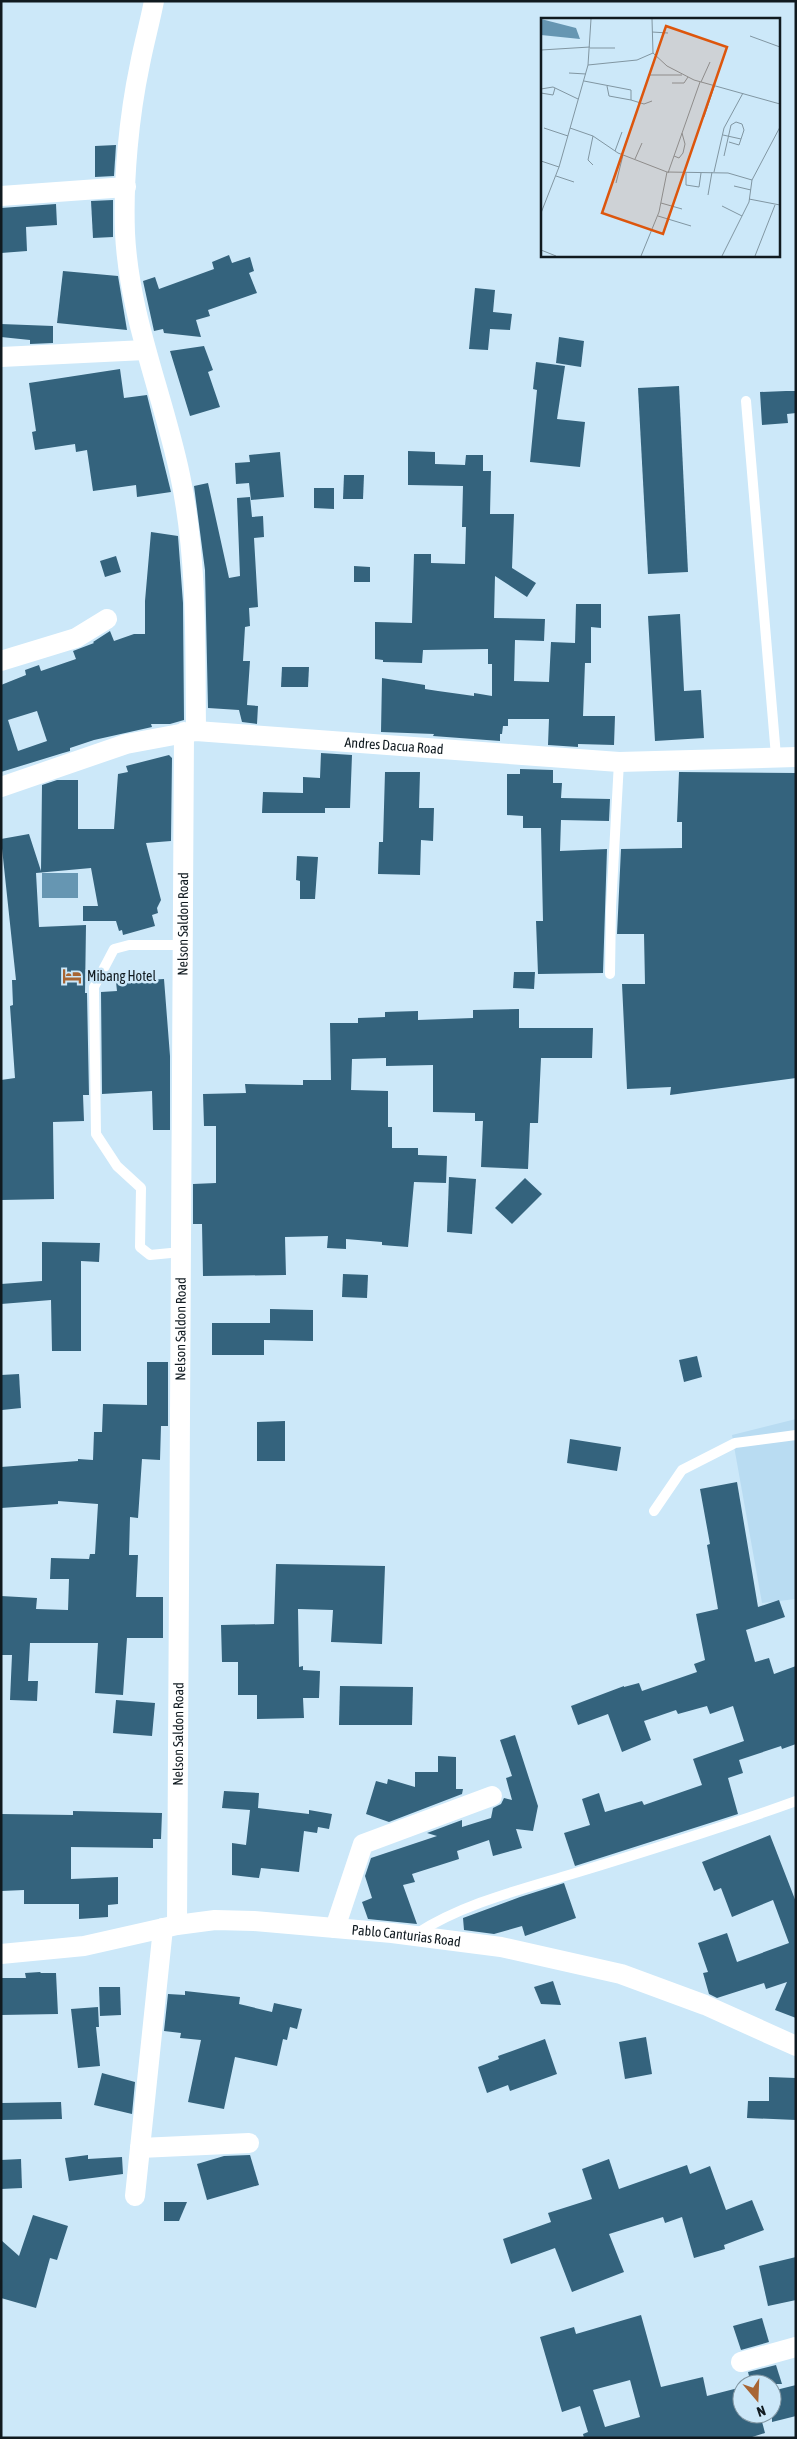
<svg xmlns="http://www.w3.org/2000/svg" width="797" height="2439" font-family="'Asap Condensed',sans-serif">
<style>
.built{fill:#b9dcf2}
.water{fill:#6696b2}
.building{fill:#34637d;fill-rule:evenodd}
.lines{fill:none;stroke-linecap:round;stroke-linejoin:round}
.lane{stroke:#fff;stroke-width:10}
.street{stroke:#fff;stroke-width:20}
.labels{text-anchor:middle;dominant-baseline:central;stroke-width:5;stroke-linejoin:round;paint-order:stroke}
.street-label{font-size:14px;fill:#101a20;stroke:#cce8f9}
.poi-label{font-size:14px;fill:#101a20;stroke:#cce8f9;text-anchor:start}
.inset-road{fill:none;stroke:#8196a2;stroke-width:1}
.view{fill:#dd560d;fill-opacity:0.15;stroke:#dd560d;stroke-width:2.5}
.inset-edge{fill:none;stroke:#101a20;stroke-width:2.5}
</style>
<rect width="100%" height="100%" fill="#cce8f9"/>
<path class="built" d="M796,1419V1599L762,1603L732,1435Z"/>
<rect class="water" x="42" y="873" width="36" height="25"/>
<g class="building">
<path d="M116,145L114,176L95,177V146Z"/>
<path d="M113,200V237L93,238L91,201Z"/>
<path d="M56,204L57,225L26,227L27,251L1,253V208Z"/>
<path d="M229,255L232,263L250,257L254,271L249,273L257,293L208,310L210,316L196,320L201,337L164,333L163,329L154,331L143,281L155,277L159,289L214,269L212,262Z"/>
<path d="M63,271L118,276L127,330L57,323Z"/>
<path d="M475,288L495,290L493,312L512,314L510,330L490,329L488,350L469,349Z"/>
<path d="M1,324L53,326V343L30,344V340L1,337Z"/>
<path d="M559,337L584,341L581,367L556,363Z"/>
<path d="M204,346L213,370L208,372L220,407L190,416L170,351Z"/>
<path d="M536,362L565,366L557,419L585,422L580,467L530,462L537,390L533,389Z"/>
<path d="M120,369L124,398L147,395L171,492L137,497L136,485L93,491L87,450L76,452L75,444L35,450L32,432L36,431L29,383Z"/>
<path d="M679,386L688,572L648,574L638,388Z"/>
<path d="M786,391H796V413L787,414L788,423L762,425L760,392Z"/>
<path d="M408,451L435,452V464L465,465L466,455H483V471H491L490,514H514L512,568L536,583L527,597L495,576L494,618L545,619L544,641L515,640L514,681L549,682L551,642L575,643L576,604H601V628L591,627V663H585L583,716H615L614,745L578,744V747L548,745L549,719H508V726H503L502,734H500V741L433,736L434,734L381,732L382,678L425,685V689L438,691L474,696V693L492,696V664H488V649L423,650L422,663L383,662V660L375,659V622L412,623L414,554H431V563L465,564L466,527H462L463,486L408,485Z"/>
<path d="M280,452L284,497L251,500L249,483L236,484L235,463L250,462L249,455Z"/>
<path d="M344,475H364L363,499H343Z"/>
<path d="M208,483L229,578L240,576L237,498L250,497L252,517L263,516L264,537L254,538L258,607L249,608L250,626L245,627L243,661H250L247,705L258,706L257,724L242,722L239,710L208,708L205,570L194,486Z"/>
<path d="M314,488H334V509L314,508Z"/>
<path d="M151,532L178,536L183,603L184,720L170,724H151L152,727L94,740L70,748V751L63,753L1,772V685L26,675L25,670L39,665L41,671L76,659L73,651L94,643L93,642L110,631L114,641L134,634H145V601ZM37,711L47,741L18,751L8,720Z"/>
<path d="M116,556L121,572L105,577L100,561Z"/>
<path d="M354,566L370,567V582H354Z"/>
<path d="M680,614L684,691L701,690L704,738L655,741L648,616Z"/>
<path d="M282,667H309L308,687H281Z"/>
<path d="M321,753L352,755L350,808H325V813H262L263,792L303,793V777L320,778Z"/>
<path d="M169,755L172,758L171,841L146,843L161,900L157,908L158,913L152,915L155,926L123,935L122,930L119,931L116,921H83V906H98L91,868L36,873L39,927L86,925L85,993H87L89,1095H83L84,1121L53,1122L54,1199L1,1200V1080L15,1078L10,1006L13,1005L12,980H16L1,839L29,834L41,871L42,785L57,780H78V829H114L118,774L128,772L126,766Z"/>
<path d="M520,769L553,770V783H562L561,798L610,799L609,821L561,820L560,851L607,849L603,973L538,974L536,921H543L541,828H523V816L507,815V774H520Z"/>
<path d="M385,772H420L419,808H434L433,841L421,840L420,875L378,874L379,842H383Z"/>
<path d="M679,772L796,773V1078L670,1095L671,1087L627,1089L622,984H645L644,934H617L621,849L682,848V822H677Z"/>
<path d="M297,856L318,857L315,899H300V881L296,880Z"/>
<path d="M514,972H535L534,989L513,988Z"/>
<path d="M164,979L170,1056V1130H153L152,1091L102,1094L101,992L117,991L116,982Z"/>
<path d="M519,1009V1028H593L592,1058H541L538,1123H530L528,1169L481,1167L483,1121H475V1113L433,1112V1065L386,1066V1058L352,1059L351,1090L388,1091V1127H392V1148H418V1155L447,1156L446,1183L414,1182L408,1247L382,1245V1242L346,1239V1249L327,1248L328,1236L285,1237L286,1275L203,1276L202,1224H193V1184L216,1183V1126H204L203,1094L246,1093L245,1084L303,1085V1080H331L330,1023H358V1018L385,1017V1012L418,1011V1020L473,1018V1010Z"/>
<path d="M449,1177L476,1179L472,1234L447,1232Z"/>
<path d="M525,1178L542,1194L512,1224L495,1208Z"/>
<path d="M42,1242L100,1243L99,1262L81,1261V1351H52L51,1300L1,1304V1284L42,1281Z"/>
<path d="M343,1274L368,1275L367,1298L342,1297Z"/>
<path d="M270,1309L313,1310V1341L264,1340V1355H212V1323H270Z"/>
<path d="M697,1356L702,1377L684,1382L679,1360Z"/>
<path d="M147,1362H168V1426H161L160,1460L142,1459L138,1518L130,1517L129,1555H138L136,1597H163V1638H127L123,1695L95,1693L98,1643H30L28,1681H38L37,1701L10,1700L12,1655H1V1596L37,1598L36,1609L68,1610L69,1579H50L51,1558L89,1559L90,1554H95L98,1504L58,1501V1504L1,1508V1467L78,1461V1459L93,1460L94,1432H102L103,1404L147,1405Z"/>
<path d="M19,1374L21,1408L2,1410L1,1375Z"/>
<path d="M285,1421V1461H257V1422Z"/>
<path d="M570,1439L621,1447L617,1471L567,1463Z"/>
<path d="M737,1482L758,1607L779,1600L785,1617L746,1630L755,1662L769,1658L774,1674L796,1666V1744L782,1749L781,1746L739,1760L743,1773L728,1778L738,1814L575,1866L564,1833L590,1825L582,1799L599,1793L605,1812L642,1801L644,1805L702,1785L693,1759L744,1741L733,1706L710,1714L707,1706L678,1714L676,1710L644,1721L651,1740L622,1752L608,1714L578,1725L571,1706L624,1686V1687L639,1683L642,1691L697,1672L694,1664L705,1660L696,1614L718,1609L707,1545L710,1544L700,1489Z"/>
<path d="M276,1564L385,1566L382,1644L331,1642L333,1610L298,1609L299,1667L303,1666V1670L320,1671L319,1698H303L304,1718L257,1719V1695H238V1662H222L221,1625L274,1624Z"/>
<path d="M340,1686L413,1687L412,1725H339Z"/>
<path d="M116,1700L155,1703L152,1736L113,1733Z"/>
<path d="M515,1735L538,1806L533,1831L516,1829L522,1848L493,1856L489,1840L457,1851L459,1859L412,1874L415,1882L403,1885L417,1924L368,1919L362,1902L372,1898L365,1876L371,1858L437,1836L427,1833L462,1820V1827L491,1818L493,1808L501,1804L504,1798L512,1800L506,1778L512,1776L500,1740Z"/>
<path d="M438,1756L456,1757V1789H463L462,1794L389,1822L366,1814L376,1781L387,1784L388,1779L415,1787V1772H438Z"/>
<path d="M224,1791L259,1793L258,1808L309,1814V1810L332,1814L329,1829L318,1827L317,1833L304,1831L299,1872L261,1868L259,1878L232,1875V1843L246,1845L250,1810L222,1808Z"/>
<path d="M73,1811L162,1813L161,1839H153V1848L71,1847V1879L118,1877V1904L108,1905V1917L79,1919V1904H24V1890L1,1891V1814L73,1815Z"/>
<path d="M770,1835L796,1902V2018L775,2010L787,1982L766,1989L764,1983L717,1998L709,1994L703,1973L708,1972L698,1943L727,1933L737,1962L789,1943L773,1900L732,1917L721,1888L714,1891L702,1862Z"/>
<path d="M564,1883L576,1918L525,1936L522,1926L494,1934L464,1930L463,1918L520,1897Z"/>
<path d="M40,1972L41,1973H56L58,2014L1,2015V1978H26L25,1973Z"/>
<path d="M553,1981L561,2005L541,2004L534,1987Z"/>
<path d="M99,1987H120L121,2015L100,2016Z"/>
<path d="M185,1991L240,1997L239,2004L272,2012L274,2003L302,2009L297,2029L290,2027L287,2040L283,2039L277,2066L235,2057L224,2109L188,2102L201,2040L180,2038L181,2033L164,2031L168,1994L185,1995Z"/>
<path d="M98,2007L99,2027H96L100,2066L78,2068L71,2009Z"/>
<path d="M646,2037L652,2074L625,2079L619,2042Z"/>
<path d="M545,2039L557,2074L510,2091L508,2085L487,2093L478,2067L499,2059L498,2056Z"/>
<path d="M102,2073L135,2082L132,2114L94,2105Z"/>
<path d="M769,2077L796,2078V2120L747,2118L748,2101H769Z"/>
<path d="M61,2102L62,2119L1,2120V2103Z"/>
<path d="M88,2155V2159L122,2157L123,2174L69,2181L65,2158Z"/>
<path d="M250,2155L259,2185L207,2200L197,2164L224,2156Z"/>
<path d="M21,2159L22,2188L1,2189V2160Z"/>
<path d="M609,2159L619,2189L687,2165L690,2174L710,2166L726,2210L752,2200L764,2230L724,2245L725,2249L694,2258L682,2217L665,2223L663,2217L609,2234L624,2272L572,2292L555,2248L511,2264L503,2239L551,2222L548,2213L592,2199L582,2169Z"/>
<path d="M164,2202H187L179,2221H164Z"/>
<path d="M33,2215L68,2226L57,2260L50,2258L36,2308L1,2298V2240L19,2256Z"/>
<path d="M796,2257V2300L768,2306L759,2266Z"/>
<path d="M641,2315L661,2387L703,2377L707,2396L742,2387V2414H760L765,2433L749,2438H584L583,2434L588,2432L580,2406L562,2412L540,2337L574,2327L576,2334ZM630,2380L640,2417L605,2427L593,2390Z"/>
<path d="M762,2318L769,2342L741,2350L733,2326Z"/>
<path d="M776,2365L782,2384H751L748,2372Z"/>
<path d="M796,2385V2416L772,2422V2391Z"/>
</g>
<g class="lines">
<g class="lane">
<path d="M746,401L776,756"/>
<path d="M610,974L611,907L619,762"/>
<path d="M181,1252L150,1255L140,1247L141,1188L117,1166L96,1134L94,987L114,949L129,945H183"/>
<path d="M654,1511L682,1470L735,1443L796,1435"/>
<path d="M416,1934C462,1904 519,1890 572,1874C647,1851 722,1828 796,1801"/>
</g>
<g class="street">
<path d="M154,1C150,22 144,43 140,64C129,116 123,179 125,233C129,317 163,394 180,475C198,560 195,645 196,731"/>
<path d="M1,196L126,187"/>
<path d="M1,357L145,350"/>
<path d="M1,661L76,638L107,619"/>
<path id="s1" d="M1,787L126,744L196,731L619,762L796,757"/>
<path id="s2" d="M177,1925L184,732"/>
<path d="M335,1928L363,1844L492,1796"/>
<path id="s3" d="M1,1954L84,1946L177,1925L215,1920L254,1921L392,1933L501,1947L621,1974L705,2005L796,2046"/>
<path d="M140,2148L249,2143"/>
<path d="M135,2196L163,1928"/>
<path d="M741,2362L796,2347"/>
</g>
</g>
<defs>
<g id="hotel-bare" transform="scale(1.5)"><path d="M-6-4.5h1.5V1H6V5H4.5V3h-9V5H-6ZM-4 0a1.8 1.8 0 1 1 3.6 0ZM.5 0V-2.5h3Q6-2.5 6 0Z" fill="#a86533" stroke="#cce8f9" stroke-width="2.5" paint-order="stroke"/></g>
</defs>
<g fill-rule="evenodd">
<use href="#hotel-bare" x="72" y="976"/>
</g>
<g class="labels">
<g class="street-label">
<text stroke="none"><textPath href="#s1" startOffset="402">Andres Dacua Road</textPath></text>
<text stroke="none"><textPath href="#s2" startOffset="1001">Nelson Saldon Road</textPath></text>
<text stroke="none"><textPath href="#s2" startOffset="596">Nelson Saldon Road</textPath></text>
<text stroke="none"><textPath href="#s2" startOffset="191">Nelson Saldon Road</textPath></text>
<text stroke="none"><textPath href="#s3" startOffset="409">Pablo Canturias Road</textPath></text>
</g>
<g class="poi-label">
<text x="87" y="976">Mibang Hotel</text>
</g>
</g>
<g transform="translate(541 18)">
<rect width="239" height="239" fill="#cce8f9"/>
<path d="M0,1L35,10L39,21L0,17Z" fill="#6696b2"/>
<path class="inset-road" d="M111,1L112,35M111,14L127,15M209,18L239,29M49,30H74M0,32L49,29M47,47L96,42L112,35L126,48L153,62L239,86M28,55L45,56M107,57H141M43,63L90,72V82L68,78L66,68M160,64L169,44M131,65H143L147,59M0,71L12,69L37,81M0,75L12,77L14,70M90,82L103,86L111,83M163,99L174,66M3,110L27,118M29,110L52,118L77,135L126,154L187,155L211,162M182,117L200,121M74,133L81,114M133,138L138,140L142,135L144,126L141,115M183,138L190,107L195,104L201,106L203,112L198,127L188,124M94,141L101,125M0,143L18,149M52,147L47,142L52,118M173,154L183,110L202,75M127,155L159,64M145,155V167L158,169L160,155M15,158L33,164M75,165L82,137M193,168L210,172M167,177L171,154M208,181L239,187M120,185L141,191M181,188L201,198M0,195L18,149L47,47L50,1M117,198L150,208M0,232L15,238M100,238L118,194L126,154M181,238L208,184L211,162L239,109M214,238L234,187"/>
<path class="view" d="M125,8L186,29L122,216L61,195Z"/>
<rect width="239" height="239" class="inset-edge"/>
</g>
<rect width="797" height="2439" fill="none" stroke="#101a20" stroke-width="5"/>
<g transform="translate(757 2399) rotate(161)"><circle r="24" fill="#cce8f9" stroke="#8196a2"/>
<path d="M0-4L9 19L0 12L-9 19Z" fill="#a86533"/>
<text y="-8" font-size="14" font-weight="bold" text-anchor="middle" fill="#101a20">N</text>
</g>
</svg>
